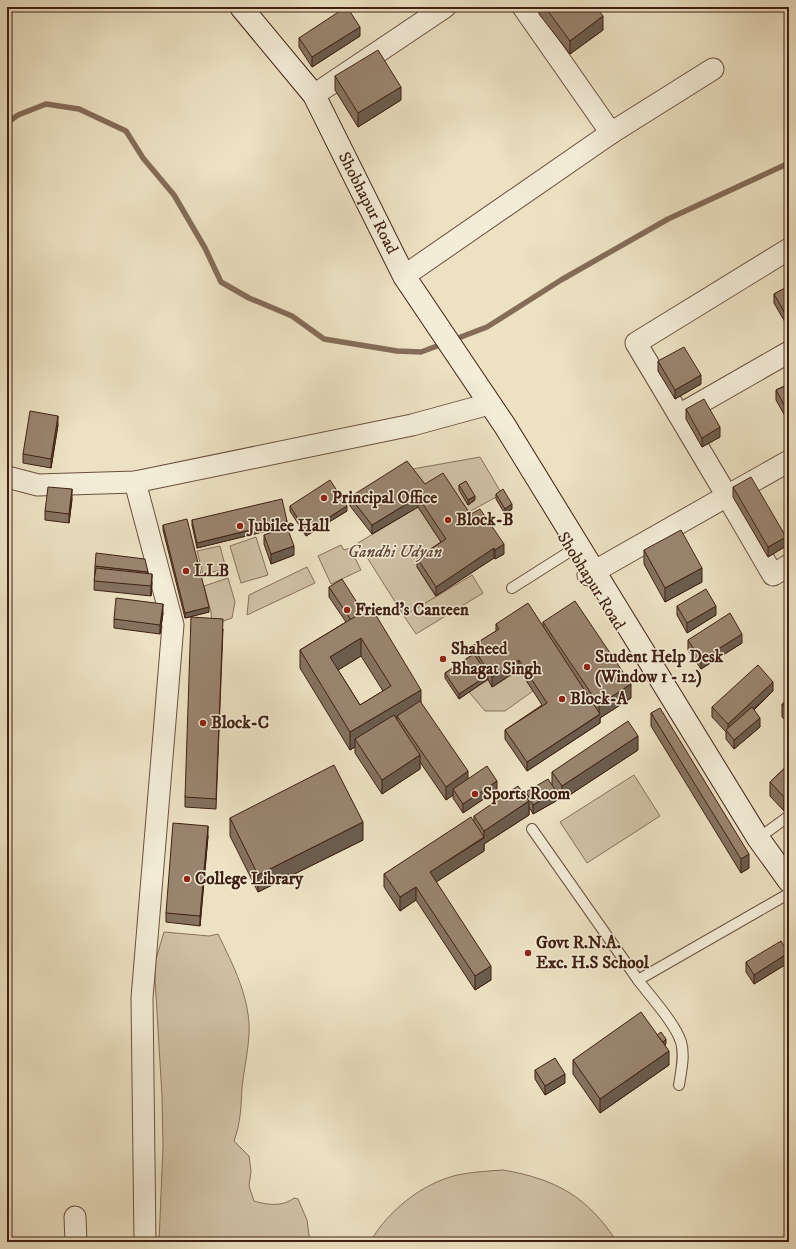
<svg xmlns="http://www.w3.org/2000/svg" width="796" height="1249" font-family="'IM FELL DW Pica',serif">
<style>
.green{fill:#cfc0a4;stroke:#88705c}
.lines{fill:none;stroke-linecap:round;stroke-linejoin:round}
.stream{stroke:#846c58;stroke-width:5.5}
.lane-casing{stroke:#6b503f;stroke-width:12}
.street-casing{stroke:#6b503f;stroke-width:23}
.secondary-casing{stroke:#402013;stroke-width:24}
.lane{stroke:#f3ecd7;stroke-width:10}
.street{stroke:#f3ecd7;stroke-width:21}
.secondary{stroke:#f3ecd7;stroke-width:22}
.wall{fill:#84725f;stroke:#402013;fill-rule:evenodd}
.shaded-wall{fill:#6b5c4d;stroke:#402013}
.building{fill:#99846e;stroke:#402013;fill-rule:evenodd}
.poi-dot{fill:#8f2418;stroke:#f3ecd7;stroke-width:1.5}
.labels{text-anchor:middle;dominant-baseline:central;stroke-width:3;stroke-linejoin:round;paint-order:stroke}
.street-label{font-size:17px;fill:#402013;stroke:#f3ecd7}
.poi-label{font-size:17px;font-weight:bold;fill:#402013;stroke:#f3ecd7;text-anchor:start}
.park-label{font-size:17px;font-style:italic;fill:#644837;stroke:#f3ecd7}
</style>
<rect width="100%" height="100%" fill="#ece1c2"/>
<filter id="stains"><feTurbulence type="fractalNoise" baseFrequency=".005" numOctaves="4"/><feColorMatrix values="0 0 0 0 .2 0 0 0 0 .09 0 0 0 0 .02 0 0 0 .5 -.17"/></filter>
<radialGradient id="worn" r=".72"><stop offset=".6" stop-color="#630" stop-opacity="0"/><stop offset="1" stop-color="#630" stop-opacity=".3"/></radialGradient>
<g class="green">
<path d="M480,457L502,494L465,514L425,493L407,470Z"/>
<path d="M418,507L445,548L417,567L436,597L404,616L358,543Z"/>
<path d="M256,537L268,575L241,583L230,546Z"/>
<path d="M341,545L344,550L350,548L361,570L331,584L318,556Z"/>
<path d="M220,546L226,569L203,574L197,551Z"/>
<path d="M307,567L315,583L247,615L249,595Z"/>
<path d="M472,575L483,593L416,634L404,616Z"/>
<path d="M228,578L235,602L232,618L212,625L211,612L204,586Z"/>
<path d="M519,670L533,691L505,711H485L469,692L488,680L493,687Z"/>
<path d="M634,775L660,816L587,863L560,822Z"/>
<path d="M164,932L209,936L218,934C233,965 251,999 249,1035C248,1052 244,1070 242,1087C241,1106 241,1122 234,1141L249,1156L251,1171L249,1186L254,1201C268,1205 282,1207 294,1198L298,1199L307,1220L310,1242H159L163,1146L162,1096L155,979L156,959Z"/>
<path d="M503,1170C556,1179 588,1197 617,1242H370C388,1211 421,1184 457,1175C472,1172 488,1171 503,1170Z"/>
</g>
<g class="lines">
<g class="stream">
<path d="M7,123L18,115L46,104L79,109L126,131L143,158L174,195L205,248L221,282L249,298L292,316L324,339L397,351L421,352L445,343"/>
<path d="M453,340L487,327L561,280L668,219L787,164L789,162"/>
</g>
<g class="lane-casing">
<g id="lane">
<path d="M512,588L572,550"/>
<path d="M532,829L638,980L788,894"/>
<path d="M756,840L789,816"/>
<path d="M638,980C650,996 675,1023 681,1042C685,1055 681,1072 679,1085"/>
</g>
</g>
<g class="street-casing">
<g id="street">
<path d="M523,7L611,133"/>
<path d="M314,95L445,7"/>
<path d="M404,276L611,133L713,69"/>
<path d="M679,415L789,352"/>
<path d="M789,461L727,496L773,575L789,565"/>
<path d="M7,477L38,485L135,482L412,425L489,404"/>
<path d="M135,482L173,625L142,998L145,1242"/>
<path d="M588,575L727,496L636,343L789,249"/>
<path d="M75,1217L76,1242"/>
</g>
</g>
<g class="secondary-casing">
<path id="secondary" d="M241,7L314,95L404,276L505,426L758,838L789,881"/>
</g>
<use href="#lane" class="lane"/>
<use href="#street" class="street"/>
<use href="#secondary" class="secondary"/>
</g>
<g class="wall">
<path d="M539,7H596L603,30L570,54L539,14Z"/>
<path d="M360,36L312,67L299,47V38Z"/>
<path d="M335,76L401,100L358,127L335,90Z"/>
<path d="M789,286V329L774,303V294Z"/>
<path d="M658,361L701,384L675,399L658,371Z"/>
<path d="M789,384V423L776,400V390Z"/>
<path d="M686,409L720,437L702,447L686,419Z"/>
<path d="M58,425L51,468L23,463V454Z"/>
<path d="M425,484L471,516V514L504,554L495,559L494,558L436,596L417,567V558L441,542L418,507L372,534L350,506V497Z"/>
<path d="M459,485L475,500L468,505L459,490Z"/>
<path d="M733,487L786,546L768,557L733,497Z"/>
<path d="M496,494L512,509L505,514L496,499Z"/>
<path d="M72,499L69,523L45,520V511Z"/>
<path d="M290,506L347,511L306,536L290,511Z"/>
<path d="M192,520L287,526L197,548L192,525Z"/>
<path d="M163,525L209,612L185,618L163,530Z"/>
<path d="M264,535L294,555L271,564L264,544Z"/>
<path d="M644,550L702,582L665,602L644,564Z"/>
<path d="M95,566L148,572L152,583L151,596L94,590Z"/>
<path d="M329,587L421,703L468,779L497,790L463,813L453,798V795L446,800L420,762V769L382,794L355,753V747L350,750L300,668V650L346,622L329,597ZM361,656L383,691L360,705L338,670Z"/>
<path d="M677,606L716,615L687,633L677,615Z"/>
<path d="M163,613L160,634L114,628V619Z"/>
<path d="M543,622L631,698L600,718V723L527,771L505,739V730L542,705L519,669L492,687L488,679L459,699L445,678V673L472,655V646L496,631V624L543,627Z"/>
<path d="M223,629L216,809L185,807V797Z"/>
<path d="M688,640L742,643L701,669L688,650Z"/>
<path d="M773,691L754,710L760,727L734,749L726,739V732L712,717V707Z"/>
<path d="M789,697V724L782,717V704Z"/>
<path d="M651,713L749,868L741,873L651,726Z"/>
<path d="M638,750L562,800L555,790L556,801L533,814L529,807V815L484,844V851L436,882L491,980L475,990L416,900L400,911L384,887V874L474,821V816L526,796V792L552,785V772Z"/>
<path d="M789,764L784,811L770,796V782Z"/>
<path d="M230,818L363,840L258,892L230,836Z"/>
<path d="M788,834H789V844L788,843Z"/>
<path d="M208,836L200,926L166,922V913Z"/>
<path d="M746,962L788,963L754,984L746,972Z"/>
<path d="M657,1035L666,1044L665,1045L669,1065L600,1113L573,1074V1060Z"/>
<path d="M535,1070L565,1083L545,1095L535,1079Z"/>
</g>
<g class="shaded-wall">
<path d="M603,16V30L570,54V41Z"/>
<path d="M360,27V36L312,67V57Z"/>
<path d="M401,87V100L358,127V113Z"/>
<path d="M701,375V384L675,399V390Z"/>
<path d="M58,416V425L51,468V459Z"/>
<path d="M720,427V437L702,447V438Z"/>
<path d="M72,489V499L69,523V514Z"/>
<path d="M475,496V500L468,505V500Z"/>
<path d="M418,497V507L372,534V525Z"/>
<path d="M512,504V509L505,514V509Z"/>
<path d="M347,506V511L306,536V532Z"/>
<path d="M287,521V526L197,548V543Z"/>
<path d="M786,537V546L768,557V547Z"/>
<path d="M504,544V554L495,559V550Z"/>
<path d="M294,546V555L271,564V554Z"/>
<path d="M494,548V558L436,596V587Z"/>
<path d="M702,568V582L665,602V588Z"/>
<path d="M152,574V583L151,596V586Z"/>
<path d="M163,604V613L160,634V625Z"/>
<path d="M716,606V615L687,633V623Z"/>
<path d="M209,607V612L185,618V613Z"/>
<path d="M742,634V643L701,669V660Z"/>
<path d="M361,638V656L330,675V657Z"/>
<path d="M519,660V669L492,687V677Z"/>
<path d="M488,675V679L459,699V694Z"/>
<path d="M773,682V691L728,733V724Z"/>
<path d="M631,684V698L600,718V723L527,771V762L599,715V705Z"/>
<path d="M421,690V707L397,716V721L355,739V747L350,750V732Z"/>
<path d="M760,718V727L734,749V740Z"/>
<path d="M638,736V750L562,800V786Z"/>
<path d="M420,755V769L382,794V780Z"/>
<path d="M468,771V785L453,789V795L446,800V787Z"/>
<path d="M497,781V790L463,813V804Z"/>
<path d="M556,791V801L533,814V805Z"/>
<path d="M789,792V806L784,811V797Z"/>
<path d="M529,801V815L484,844V851L430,886V872L484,838V831Z"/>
<path d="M363,822V840L258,892V875Z"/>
<path d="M208,826V836L200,926V916Z"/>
<path d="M749,854V868L741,873V859Z"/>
<path d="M416,887V900L400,911V897Z"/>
<path d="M788,953V963L754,984V975Z"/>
<path d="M491,966V980L475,990V976Z"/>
<path d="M666,1039V1044L659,1049V1044Z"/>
<path d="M669,1051V1065L600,1113V1099Z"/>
<path d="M565,1074V1083L545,1095V1086Z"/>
</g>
<g class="building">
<path d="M346,7H347L360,27L312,57L299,38Z"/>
<path d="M545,7H596L603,16L570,41Z"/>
<path d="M378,50L401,87L358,113L335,76Z"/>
<path d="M789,286V320L774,294Z"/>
<path d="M684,347L701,375L675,390L658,361Z"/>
<path d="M789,384V414L776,390Z"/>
<path d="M704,399L720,427L702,438L686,409Z"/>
<path d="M30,411L58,416L51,459L23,454Z"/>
<path d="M407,461L425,484L443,473L478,526L471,514L480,509L504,544L495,550L494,548L436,587L417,558L446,539L418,497L372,525L350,497Z"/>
<path d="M751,477L786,537L768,547L733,487Z"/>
<path d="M330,480L347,506L306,532L290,506Z"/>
<path d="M466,481L475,496L468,500L459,485Z"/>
<path d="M48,487L72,489L69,514L45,511Z"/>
<path d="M503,489L512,504L505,509L496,494Z"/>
<path d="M282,499L287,521L197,543L192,520Z"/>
<path d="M187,519L209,607L185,613L163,525Z"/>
<path d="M287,527L294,546L271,554L264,535Z"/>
<path d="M681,530L702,568L665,588L644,550Z"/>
<path d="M96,553L145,559L148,572L95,566Z"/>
<path d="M96,568L152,574L151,586L94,581Z"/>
<path d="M342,579L363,612L351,620L329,587Z"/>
<path d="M706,589L716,606L687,623L677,606Z"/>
<path d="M116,598L163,604L160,625L114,619Z"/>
<path d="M575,601L631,684L599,705L543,622Z"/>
<path d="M528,603L600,714L527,762L505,730L547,703L519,660L492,677L472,646L499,629L496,624Z"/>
<path d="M371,607L421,690L350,732L300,650ZM361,638L391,686L360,705L330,657Z"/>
<path d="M730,613L742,634L701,660L688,640Z"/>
<path d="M191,617L223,619L216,799L185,797Z"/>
<path d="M474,654L488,675L459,694L445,673Z"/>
<path d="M758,665L773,682L728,724L712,707Z"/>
<path d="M789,697V710L782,704Z"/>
<path d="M420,701L468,771L446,787L397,716Z"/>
<path d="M752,707L760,718L734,740L726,730Z"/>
<path d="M660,708L749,854L741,859L651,713Z"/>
<path d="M394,715L420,755L382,780L355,739Z"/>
<path d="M628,721L638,736L562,786L552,772Z"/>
<path d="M789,764V792L784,797L770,782Z"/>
<path d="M334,765L363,822L258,875L230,818Z"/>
<path d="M487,766L497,781L463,804L453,789Z"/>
<path d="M548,779L556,791L533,805L526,792Z"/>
<path d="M518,786L529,801L484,831L474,816Z"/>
<path d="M471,817L484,837L430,872L491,966L475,976L416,887L400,897L384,874Z"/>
<path d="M173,823L208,826L200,916L166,913Z"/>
<path d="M781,941L788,953L754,975L746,962Z"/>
<path d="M641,1012L669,1051L600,1099L573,1060Z"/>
<path d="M661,1032L666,1039L663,1042L657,1035Z"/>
<path d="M555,1058L565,1074L545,1086L535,1070Z"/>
<path d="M252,1240V1242H164V1241Z"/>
</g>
<g class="poi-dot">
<circle cx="324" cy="498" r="4"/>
<circle cx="448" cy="520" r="4"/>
<circle cx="240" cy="526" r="4"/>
<circle cx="186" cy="571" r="4"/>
<circle cx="347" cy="610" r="4"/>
<circle cx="443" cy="659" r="4"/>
<circle cx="587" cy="667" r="4"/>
<circle cx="562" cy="699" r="4"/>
<circle cx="203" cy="723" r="4"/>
<circle cx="475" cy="794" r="4"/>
<circle cx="187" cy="879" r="4"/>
<circle cx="528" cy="953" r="4"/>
</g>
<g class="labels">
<g class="street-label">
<text transform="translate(368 203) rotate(63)">Shobhapur Road</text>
<text transform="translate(591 581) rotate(58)">Shobhapur Road</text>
</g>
<g class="poi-label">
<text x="332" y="498">Principal Office</text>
<text x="456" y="520">Block-B</text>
<text x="248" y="526">Jubilee Hall</text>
<text x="194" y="571">LLB</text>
<text x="355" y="610">Friend's Canteen</text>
<text x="451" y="649">Shaheed<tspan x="451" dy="20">Bhagat Singh</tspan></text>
<text x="595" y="657">Student Help Desk<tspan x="595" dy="20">(Window 1 - 12)</tspan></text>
<text x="570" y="699">Block-A</text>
<text x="211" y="723">Block-C</text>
<text x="483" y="794">Sports Room</text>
<text x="195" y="879">College Library</text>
<text x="536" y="943">Govt R.N.A.<tspan x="536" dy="20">Exc. H.S School</tspan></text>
</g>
<g class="park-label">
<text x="395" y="552">Gandhi Udyan</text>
</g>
</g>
<rect width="796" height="1249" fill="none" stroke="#ece1c2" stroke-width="24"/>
<rect x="8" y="8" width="780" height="1233" fill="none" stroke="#402013" stroke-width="2"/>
<rect x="12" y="12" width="772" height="1225" fill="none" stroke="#402013"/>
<rect width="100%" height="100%" filter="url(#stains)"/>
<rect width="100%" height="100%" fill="url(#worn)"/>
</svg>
